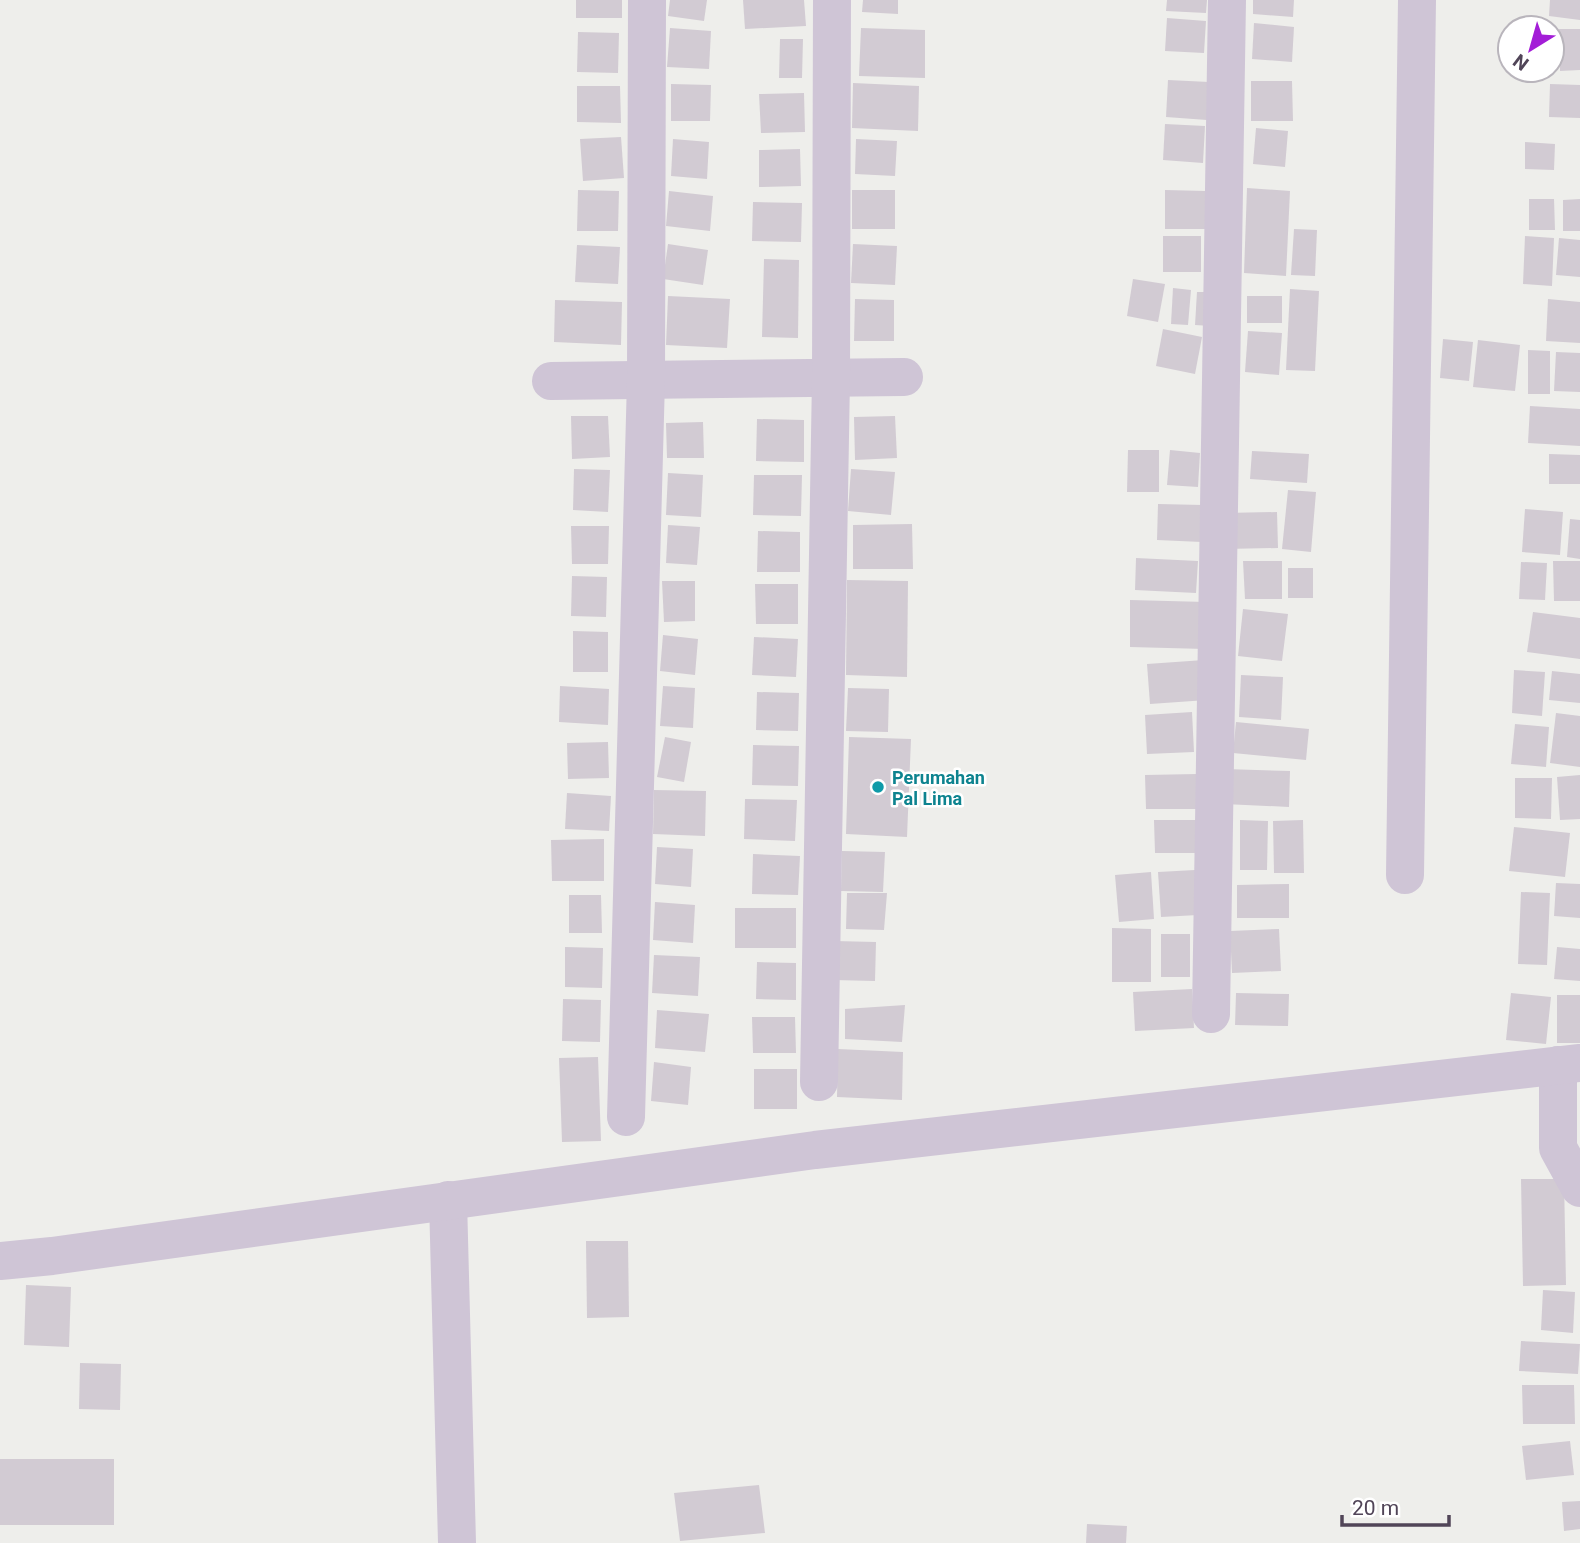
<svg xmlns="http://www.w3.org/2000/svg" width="1580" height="1543" font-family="Roboto,sans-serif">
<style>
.building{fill:#d2cbd3}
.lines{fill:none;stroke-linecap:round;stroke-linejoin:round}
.minor{stroke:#cfc5d6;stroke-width:38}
.culture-dot{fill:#0f9aa8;stroke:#fff;stroke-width:2.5}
.labels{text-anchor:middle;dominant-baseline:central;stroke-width:5;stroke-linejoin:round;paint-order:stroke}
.culture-label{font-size:18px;font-weight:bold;fill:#0d838f;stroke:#fff;text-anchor:start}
</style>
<rect width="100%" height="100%" fill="#eeeeeb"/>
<g class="building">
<rect x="576" y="0" width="46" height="18"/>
<path d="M670,0H707L704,21L668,16Z"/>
<path d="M743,0H804L806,26L745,29Z"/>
<path d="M863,0H898V14L862,12Z"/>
<path d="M1167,0H1207L1206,13L1166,11Z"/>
<path d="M1253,0H1294L1293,17L1253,14Z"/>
<path d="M1550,0H1580V20L1549,16Z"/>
<path d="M1167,18L1206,21L1204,53L1165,51Z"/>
<path d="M1254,23L1294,27L1292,62L1252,59Z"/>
<path d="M670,28L711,31L709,69L667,67Z"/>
<path d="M861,28L925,30V78L859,76Z"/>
<path d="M1559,29H1580V70L1560,71Z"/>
<path d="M578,32L619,33L618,73L577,72Z"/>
<path d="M780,39H803L802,78H779Z"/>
<path d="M1529,70H1547V75L1530,77Z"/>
<path d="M1168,80L1209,82L1207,120L1166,117Z"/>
<path d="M1251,81H1292L1293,121H1251Z"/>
<path d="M853,83L919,86L918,131L852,128Z"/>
<path d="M671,84L711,85L710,121H671Z"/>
<path d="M1550,84L1580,85V118L1549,117Z"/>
<path d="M577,86H620L621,123L577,122Z"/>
<path d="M804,93L805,132L761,133L759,94Z"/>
<path d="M1165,124L1205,126L1203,163L1163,160Z"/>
<path d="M1256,128L1288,131L1285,167L1253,164Z"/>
<path d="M621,137L624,178L583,181L580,139Z"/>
<path d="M673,139L709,142L707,179L671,176Z"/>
<path d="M856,139L897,141L895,176L855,174Z"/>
<path d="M1525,142L1555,144L1554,170L1525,169Z"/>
<path d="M800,149L801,186L759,187V150Z"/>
<path d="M1247,188L1290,191L1286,276L1244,273Z"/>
<path d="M578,190L619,191L618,231H577Z"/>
<rect x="852" y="190" width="43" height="39"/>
<path d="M1165,190L1206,191V229H1165Z"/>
<path d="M669,191L713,196L710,231L666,226Z"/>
<path d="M1529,199H1554L1555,230H1529Z"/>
<path d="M1580,199V231H1563V200Z"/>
<path d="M753,202L802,203L801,242L752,241Z"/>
<path d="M1294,229L1317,230L1315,276L1291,275Z"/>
<rect x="1163" y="236" width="38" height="36"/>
<path d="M1525,236L1554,238L1552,286L1523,284Z"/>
<path d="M1559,238L1580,240V277L1556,275Z"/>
<path d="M668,244L708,250L703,285L663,279Z"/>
<path d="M853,244L897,246L895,285L851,283Z"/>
<path d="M577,245L620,247L618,284L575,282Z"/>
<path d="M764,259L799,260L798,338L762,337Z"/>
<path d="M1133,279L1165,284L1158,322L1127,316Z"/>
<path d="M1173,288L1191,290L1188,325L1171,324Z"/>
<path d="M1290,289L1319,291L1315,371L1286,370Z"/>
<path d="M1197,292H1213L1211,326L1195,325Z"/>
<path d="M668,296L730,299L727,348L666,345Z"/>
<rect x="1247" y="296" width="35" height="27"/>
<path d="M855,299L894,300V341H854Z"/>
<path d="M1548,299L1580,302V343L1546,341Z"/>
<path d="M555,300L622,302L621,345L554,342Z"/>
<path d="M1163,329L1202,337L1195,374L1156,366Z"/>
<path d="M1248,331L1282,333L1279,375L1245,372Z"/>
<path d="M1443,339L1473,342L1469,381L1440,378Z"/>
<path d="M1478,340L1520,345L1515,391L1473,387Z"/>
<path d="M1528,350L1550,351V394H1528Z"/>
<path d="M1556,352L1580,353V392L1554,391Z"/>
<path d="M1530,406L1580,409V446L1528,443Z"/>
<path d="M571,416H608L610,457L572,459Z"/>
<path d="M895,416L897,458L855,460L854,417Z"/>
<path d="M757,419L804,420V462L756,461Z"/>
<path d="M703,422L704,458H667L666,423Z"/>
<path d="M1128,450H1159V492H1127Z"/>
<path d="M1170,450L1200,453L1198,487L1167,485Z"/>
<path d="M1252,451L1309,454L1307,483L1250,479Z"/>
<path d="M1549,454L1580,455V484H1549Z"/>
<path d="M574,469L610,470L608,512L573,510Z"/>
<path d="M851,469L895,472L891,515L848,511Z"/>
<path d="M668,473L703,475L701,517L666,515Z"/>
<path d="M754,475H802L801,516L753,515Z"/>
<path d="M1288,490L1316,492L1311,552L1282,549Z"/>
<path d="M1158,504L1203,505L1202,542L1157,540Z"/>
<path d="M1525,509L1563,512L1560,555L1522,552Z"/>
<path d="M1277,512L1278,548L1225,549L1224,513Z"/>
<path d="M1570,519L1580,520V559L1567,557Z"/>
<path d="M912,524L913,569H853V525Z"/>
<path d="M668,525L700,527L697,565L666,563Z"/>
<path d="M571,526H609L608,564H572Z"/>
<path d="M758,531L800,532V572H757Z"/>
<path d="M1136,558L1198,561L1196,593L1135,590Z"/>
<path d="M1243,561H1282V599H1245Z"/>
<path d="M1553,561H1580V601H1554Z"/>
<path d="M1521,562L1547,563L1545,600L1519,599Z"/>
<rect x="1288" y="568" width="25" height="30"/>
<path d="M572,576L607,577L606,617L571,616Z"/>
<path d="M847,580L908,581L907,677L846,675Z"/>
<path d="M662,581H695V621L664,622Z"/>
<path d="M755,584H798V624H756Z"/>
<path d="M1130,600L1206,602L1205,649L1130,647Z"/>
<path d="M1243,609L1288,614L1282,661L1238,656Z"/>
<path d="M1533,612L1580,618V659L1527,652Z"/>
<path d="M573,631L608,632V672H573Z"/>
<path d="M663,635L698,639L695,675L660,671Z"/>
<path d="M754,637L798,639L796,677L752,675Z"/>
<path d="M1204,660L1207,700L1150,704L1147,664Z"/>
<path d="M1514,670L1545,672L1542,716L1512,713Z"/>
<path d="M1552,671L1580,674V703L1549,700Z"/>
<path d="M1241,675L1283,677L1281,720L1239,717Z"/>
<path d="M560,686L609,689L608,725L559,722Z"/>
<path d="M663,686L695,688L693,728L660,726Z"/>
<path d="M848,688L889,689L888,732L846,731Z"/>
<path d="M757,692L799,693L798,731L756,730Z"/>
<path d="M1192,712L1194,752L1147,754L1145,715Z"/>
<path d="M1556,713L1580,716V767L1550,763Z"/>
<path d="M1236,722L1309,729L1306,760L1233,753Z"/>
<path d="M1515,724L1549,727L1546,767L1511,764Z"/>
<path d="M665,737L691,742L684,782L657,777Z"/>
<path d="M849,737L911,739L907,837L846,834Z"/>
<path d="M608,742L609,778L568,779L567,743Z"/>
<path d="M753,745L799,746L798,786L752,785Z"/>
<path d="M1225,769L1290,771L1289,807L1224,804Z"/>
<path d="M1197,774L1198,809H1146L1145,775Z"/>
<path d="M1580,775V819L1560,820L1557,777Z"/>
<path d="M1515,778H1552L1551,819L1515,818Z"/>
<path d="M654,790L706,791L705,836L653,834Z"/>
<path d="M567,793L611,796L609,831L565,829Z"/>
<path d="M745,799L797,800L795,841L744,839Z"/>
<path d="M1154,820H1197V853H1155Z"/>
<path d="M1240,820L1268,821L1267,870H1240Z"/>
<path d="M1303,820L1304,873H1274L1273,821Z"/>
<path d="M1514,827L1570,833L1565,877L1509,871Z"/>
<path d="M604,839V881H552L551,840Z"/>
<path d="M657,847L693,849L691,887L655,884Z"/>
<path d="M842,851L885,852L883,892L841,891Z"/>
<path d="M753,854L800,856L798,895L752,894Z"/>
<path d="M1195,870L1198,915L1161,917L1158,872Z"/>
<path d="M1151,872L1154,919L1119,922L1115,875Z"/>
<path d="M1556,883L1580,884V918L1554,916Z"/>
<path d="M1289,884V918H1237V885Z"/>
<path d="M1521,892L1550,893L1547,965L1518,964Z"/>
<path d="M847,893H887L884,930L846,929Z"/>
<path d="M569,895H601L602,933H569Z"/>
<path d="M655,902L695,905L693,943L653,940Z"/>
<rect x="735" y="908" width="61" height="40"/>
<path d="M1112,928L1151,929V982H1112Z"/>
<path d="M1279,929L1281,971L1232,973L1230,931Z"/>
<rect x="1161" y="934" width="29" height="43"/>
<path d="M834,941L876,942L875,981L833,980Z"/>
<path d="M565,947L603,948L602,988L565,987Z"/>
<path d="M1557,947L1580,949V981L1554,979Z"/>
<path d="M654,955L700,957L698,996L652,993Z"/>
<path d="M757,962L796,963V1000L756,999Z"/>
<path d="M1192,989L1194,1028L1135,1031L1133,992Z"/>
<path d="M1236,993L1289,994L1288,1026L1235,1025Z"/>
<path d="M1511,993L1551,997L1546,1044L1506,1040Z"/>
<rect x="1557" y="995" width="23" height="48"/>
<path d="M563,999L601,1000L600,1042L562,1041Z"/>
<path d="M905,1005L902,1042L845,1039V1009Z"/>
<path d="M657,1010L709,1014L705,1052L655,1048Z"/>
<path d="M752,1017H795L796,1053H753Z"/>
<path d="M838,1049L903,1052L902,1100L837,1097Z"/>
<path d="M598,1057L601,1141L562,1142L559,1058Z"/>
<path d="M654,1062L691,1067L688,1105L651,1101Z"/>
<rect x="754" y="1069" width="43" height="40"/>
<path d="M1521,1179H1564L1566,1285L1523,1286Z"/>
<path d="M586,1241H628L629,1317L587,1318Z"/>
<path d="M26,1285L71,1287L69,1347L24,1345Z"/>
<path d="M1543,1290L1575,1292L1573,1333L1541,1330Z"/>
<path d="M1521,1341L1580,1344L1578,1374L1519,1371Z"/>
<path d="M80,1363L121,1364L120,1410L79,1409Z"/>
<path d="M1522,1385H1574L1575,1424H1523Z"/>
<path d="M1570,1441L1574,1475L1526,1480L1522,1446Z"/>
<rect x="0" y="1459" width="114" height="66"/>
<path d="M759,1485L765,1533L680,1541L674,1493Z"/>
<path d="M1580,1501V1529L1564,1531L1562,1502Z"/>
<path d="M1087,1524L1127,1526L1126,1543H1086Z"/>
</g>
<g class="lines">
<g class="minor">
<path d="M551,381L904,377"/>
<path d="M1405,875L1417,0"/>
<path d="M1211,1014L1227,0"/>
<path d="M1558,1065V1148L1580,1188"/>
<path d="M819,1082L831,378L832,0"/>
<path d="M626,1117L646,380L647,0"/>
<path d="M448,1200L457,1543"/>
<path d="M0,1261L52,1256L815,1150L1580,1063"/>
</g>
</g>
<circle class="culture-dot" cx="878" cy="787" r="7"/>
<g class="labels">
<g class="culture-label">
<text x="892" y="777">Perumahan<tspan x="892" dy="21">Pal Lima</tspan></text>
</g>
</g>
<g transform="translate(1531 49) rotate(217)"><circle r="33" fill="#ffffff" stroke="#b9b5bc" stroke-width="2"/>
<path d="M0-5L12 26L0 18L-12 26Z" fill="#a31dd7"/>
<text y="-10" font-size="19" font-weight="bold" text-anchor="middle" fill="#514558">N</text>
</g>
<path d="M1342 1515v10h107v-10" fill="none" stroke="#514558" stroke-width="3.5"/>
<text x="1352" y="1515" font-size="21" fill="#514558" stroke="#ffffff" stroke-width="5" paint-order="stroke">20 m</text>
</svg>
